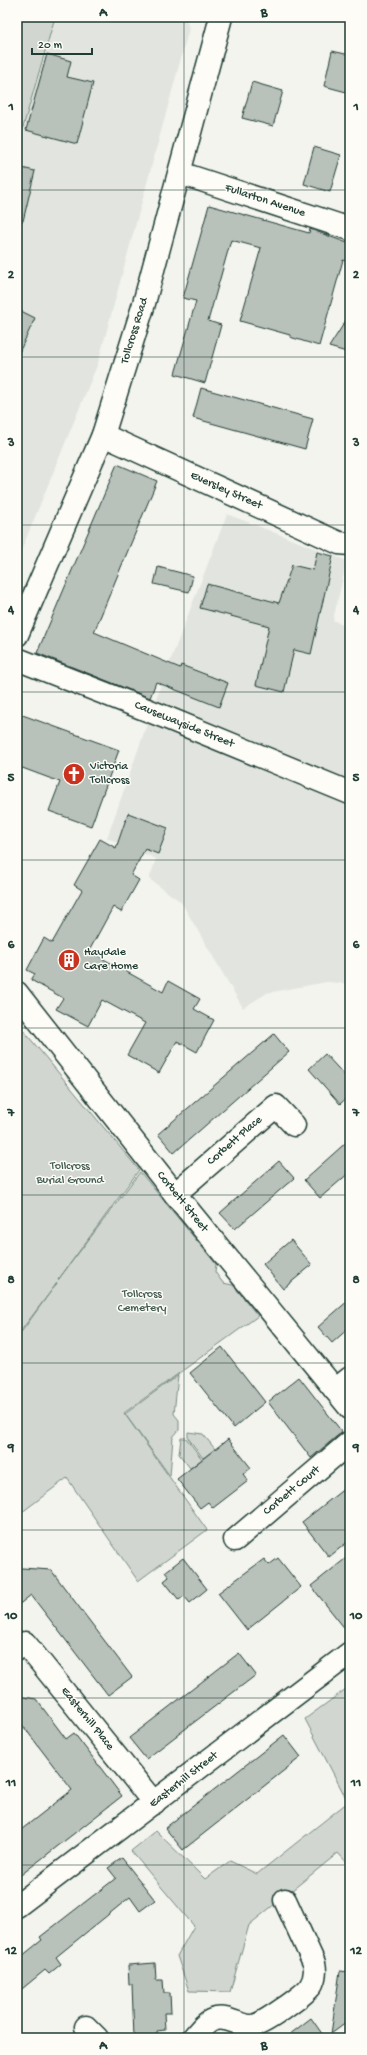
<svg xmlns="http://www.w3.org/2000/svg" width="367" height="2055" font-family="'Gochi Hand',sans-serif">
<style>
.built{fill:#e2e5df}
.green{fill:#d1d6d1;stroke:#788a82}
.building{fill:#b9c1bb;stroke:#1f3d34}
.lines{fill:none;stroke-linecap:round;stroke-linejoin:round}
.minor-casing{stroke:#1f3d34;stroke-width:25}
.minor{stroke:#fdfcf7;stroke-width:22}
.grid{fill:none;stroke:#1f3d34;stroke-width:1;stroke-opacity:0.55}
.labels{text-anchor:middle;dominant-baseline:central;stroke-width:3;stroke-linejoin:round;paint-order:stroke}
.street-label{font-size:12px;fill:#1f3d34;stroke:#fdfcf7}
.poi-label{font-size:12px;fill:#1f3d34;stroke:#fdfcf7;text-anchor:start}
.park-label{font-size:12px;fill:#435c53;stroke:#fdfcf7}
.neatline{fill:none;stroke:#1f3d34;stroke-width:1.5}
.grid-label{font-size:13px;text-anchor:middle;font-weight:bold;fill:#1f3d34}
</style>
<rect width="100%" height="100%" fill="#f4f4ef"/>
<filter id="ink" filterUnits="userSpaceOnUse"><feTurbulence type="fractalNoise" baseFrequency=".025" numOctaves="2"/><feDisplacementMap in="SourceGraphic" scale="8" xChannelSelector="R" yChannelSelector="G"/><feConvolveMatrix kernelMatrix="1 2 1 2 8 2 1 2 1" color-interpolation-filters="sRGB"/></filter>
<g filter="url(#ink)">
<g class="built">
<path d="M55,17H186L189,29L98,363L17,561V148Z"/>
<path d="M227,514L347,561L333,620L350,628V984L327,982L267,993L243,1008L181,902L149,879L156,859L107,838L159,690Z"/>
</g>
<g class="green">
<path d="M17,17H55L17,148Z"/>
<path d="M23,1030L139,1170L58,1280L140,1172L216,1264L215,1272L223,1283L233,1285L258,1316L124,1413L207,1530L138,1581L67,1478L17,1516V1338L57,1283L17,1336V1040Z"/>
<path d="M178,1375L174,1414L179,1420V1430L173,1437L170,1476L125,1414Z"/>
<path d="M188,1432L203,1434L215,1449L203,1458L188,1438Z"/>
<path d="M181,1438H186L202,1459L190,1468L179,1454Z"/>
<path d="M350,1686V1866L338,1853L249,1925L230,1992L189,1991L177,1956L194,1926L131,1851L156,1831L205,1879L230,1861L257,1874L348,1802L305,1719Z"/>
</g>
<g class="building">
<path d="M332,51L350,55V93L324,86Z"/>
<path d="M47,54L71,61L67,77L93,83L77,144L26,130Z"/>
<path d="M252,82L283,91L273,126L242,118Z"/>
<path d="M314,147L341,155L330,192L304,184Z"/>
<path d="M17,167L35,171L23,221H17Z"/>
<path d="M209,205L309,233L310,229L350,244V262L343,260L319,346L290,337V335L240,321L261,248L231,240L208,321L221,325L205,383L175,374L196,301L183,298Z"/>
<path d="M17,309L35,318L17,357Z"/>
<path d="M350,314V353L329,347Z"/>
<path d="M201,388L313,419L305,449L193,418Z"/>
<path d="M117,464L157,481L94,632L180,668L181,665L228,683L219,707L156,682L150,698L37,653Z"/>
<path d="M317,552L333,556L311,654L294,650L284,692L256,685L269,626L200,608L207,584L279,603L292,565L313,570Z"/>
<path d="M158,567L193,576L189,592L154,584Z"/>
<path d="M17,713L119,750L91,826L49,811L60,782L17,766Z"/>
<path d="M128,813L168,828L158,854L145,849L131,875L139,880L121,912L113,907L89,951L163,992L168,981L200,999L194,1009L214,1020L197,1052L177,1041L159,1073L127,1055L145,1023L102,1000L88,1026L56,1009L63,998L31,980L35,974L27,970L44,938L52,943L82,890L74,885L100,839L116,848Z"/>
<path d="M274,1034L289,1052L174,1153L158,1134Z"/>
<path d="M325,1054L350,1081V1095L340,1104L309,1069Z"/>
<path d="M350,1139V1172L320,1198L304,1180Z"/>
<path d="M279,1161L294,1178L235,1229L220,1213Z"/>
<path d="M291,1240L312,1265L283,1289L263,1264Z"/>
<path d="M350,1299V1327L332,1343L318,1327Z"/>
<path d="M222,1347L265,1402L234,1428L190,1373Z"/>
<path d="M299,1377L342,1432L311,1458L268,1402Z"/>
<path d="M228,1439L251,1468L243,1474L248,1481L213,1508L208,1502L200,1508L177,1479Z"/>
<path d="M350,1484V1540L329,1557L302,1522Z"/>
<path d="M350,1555V1635L311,1586Z"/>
<path d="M183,1558L207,1589L190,1603L184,1596L179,1600L164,1581L169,1577L165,1572Z"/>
<path d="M278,1558L301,1587L247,1630L218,1593L264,1559L269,1565Z"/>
<path d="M22,1568L51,1570L132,1677L108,1695L31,1595L17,1606V1572Z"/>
<path d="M239,1653L256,1675L146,1759L129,1738Z"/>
<path d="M17,1696L36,1699L66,1739L74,1733L122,1796L17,1878V1833L72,1790L17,1718Z"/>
<path d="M284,1735L301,1757L183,1850L165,1828Z"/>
<path d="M122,1858L155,1900L140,1911L130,1897L56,1957L61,1964L49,1974L45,1970L17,1993V1960L42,1940L40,1937L116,1878L108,1868Z"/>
<path d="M155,1963L156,1980H163L164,1993H170L171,2013H164L165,2030L157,2031V2038H134L132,1984H129L128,1965Z"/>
<path d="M340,1971L350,1972V2020L331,2034Z"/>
<path d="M311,2018L325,2038H285Z"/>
</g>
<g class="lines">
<g class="minor-casing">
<g id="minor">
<path d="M180,173L350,229"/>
<path d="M103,435L339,543L350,544"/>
<path d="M17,635L103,435L143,307L221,17"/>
<path d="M17,659L165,717L350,793"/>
<path d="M17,993L175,1194L350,1408"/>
<path d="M175,1194L276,1106L294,1125"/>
<path d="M335,1390L350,1378"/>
<path d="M235,1540L350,1442"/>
<path d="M17,1649L25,1643L154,1803"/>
<path d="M17,1906L350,1653"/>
<path d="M86,2027L97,2038"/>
<path d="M193,2038C199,2031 207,2020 216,2019C229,2016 240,2027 252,2026C263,2025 304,1995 310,1987C315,1979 316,1971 314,1963L285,1900"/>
</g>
</g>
<use href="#minor" class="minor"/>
</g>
</g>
<path class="grid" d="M184,17V2038M17,190H350M17,357H350M17,525H350M17,692H350M17,860H350M17,1028H350M17,1195H350M17,1363H350M17,1530H350M17,1698H350M17,1865H350"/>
<defs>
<g id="church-disc" transform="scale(1.15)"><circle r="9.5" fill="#c8321e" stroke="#fdfcf7"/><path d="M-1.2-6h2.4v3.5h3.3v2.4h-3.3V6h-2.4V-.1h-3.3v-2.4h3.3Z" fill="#fff"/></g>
<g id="building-disc" transform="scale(1.15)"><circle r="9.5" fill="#c8321e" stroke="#fdfcf7"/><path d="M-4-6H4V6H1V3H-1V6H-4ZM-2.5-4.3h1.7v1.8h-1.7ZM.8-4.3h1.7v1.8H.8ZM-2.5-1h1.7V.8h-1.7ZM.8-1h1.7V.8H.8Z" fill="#fff"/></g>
</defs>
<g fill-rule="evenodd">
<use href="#church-disc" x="74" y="774"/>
<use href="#building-disc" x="69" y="960"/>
</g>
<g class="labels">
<g class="street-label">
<text transform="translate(265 201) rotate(18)">Fullarton Avenue</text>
<text transform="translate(135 331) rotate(-73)">Tollcross Road</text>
<text transform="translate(226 491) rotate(24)">Eversley Street</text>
<text transform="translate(184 725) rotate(22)">Causewayside Street</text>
<text transform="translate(235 1141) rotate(-41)">Corbett Place</text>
<text transform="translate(182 1202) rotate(51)">Corbett Street</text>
<text transform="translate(292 1491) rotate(-40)">Corbett Court</text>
<text transform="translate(87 1719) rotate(51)">Easterhill Place</text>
<text transform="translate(184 1780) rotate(-38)">Easterhill Street</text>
</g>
<g class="poi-label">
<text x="90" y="767">Victoria<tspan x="90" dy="14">Tollcross</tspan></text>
<text x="84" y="953">Haydale<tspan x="84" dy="14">Care Home</tspan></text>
</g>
<g class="park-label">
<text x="70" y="1167">Tollcross<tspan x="70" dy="14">Burial Ground</tspan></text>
<text x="142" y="1295">Tollcross<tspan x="142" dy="14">Cemetery</tspan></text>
</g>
</g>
<rect width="367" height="2055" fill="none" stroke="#fdfcf7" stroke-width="44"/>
<path d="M32 48v6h60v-6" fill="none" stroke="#1f3d34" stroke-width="2"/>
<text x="38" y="48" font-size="12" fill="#1f3d34" stroke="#fdfcf7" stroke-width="3" paint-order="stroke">20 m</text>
<rect x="22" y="22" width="323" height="2011" class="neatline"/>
<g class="grid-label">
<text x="103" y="16">A</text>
<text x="264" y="16">B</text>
<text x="11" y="110">1</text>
<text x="356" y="110">1</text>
<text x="11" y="278">2</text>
<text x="356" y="278">2</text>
<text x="11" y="446">3</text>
<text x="356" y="446">3</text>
<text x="11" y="613">4</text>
<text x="356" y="613">4</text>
<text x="11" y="781">5</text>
<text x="356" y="781">5</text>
<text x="11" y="948">6</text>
<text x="356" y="948">6</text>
<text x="11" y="1116">7</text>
<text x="356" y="1116">7</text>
<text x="11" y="1283">8</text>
<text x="356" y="1283">8</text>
<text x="11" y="1451">9</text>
<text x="356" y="1451">9</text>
<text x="11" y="1619">10</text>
<text x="356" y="1619">10</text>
<text x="11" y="1786">11</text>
<text x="356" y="1786">11</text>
<text x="11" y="1954">12</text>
<text x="356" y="1954">12</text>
<text x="103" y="2049">A</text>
<text x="264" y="2049">B</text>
</g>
</svg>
